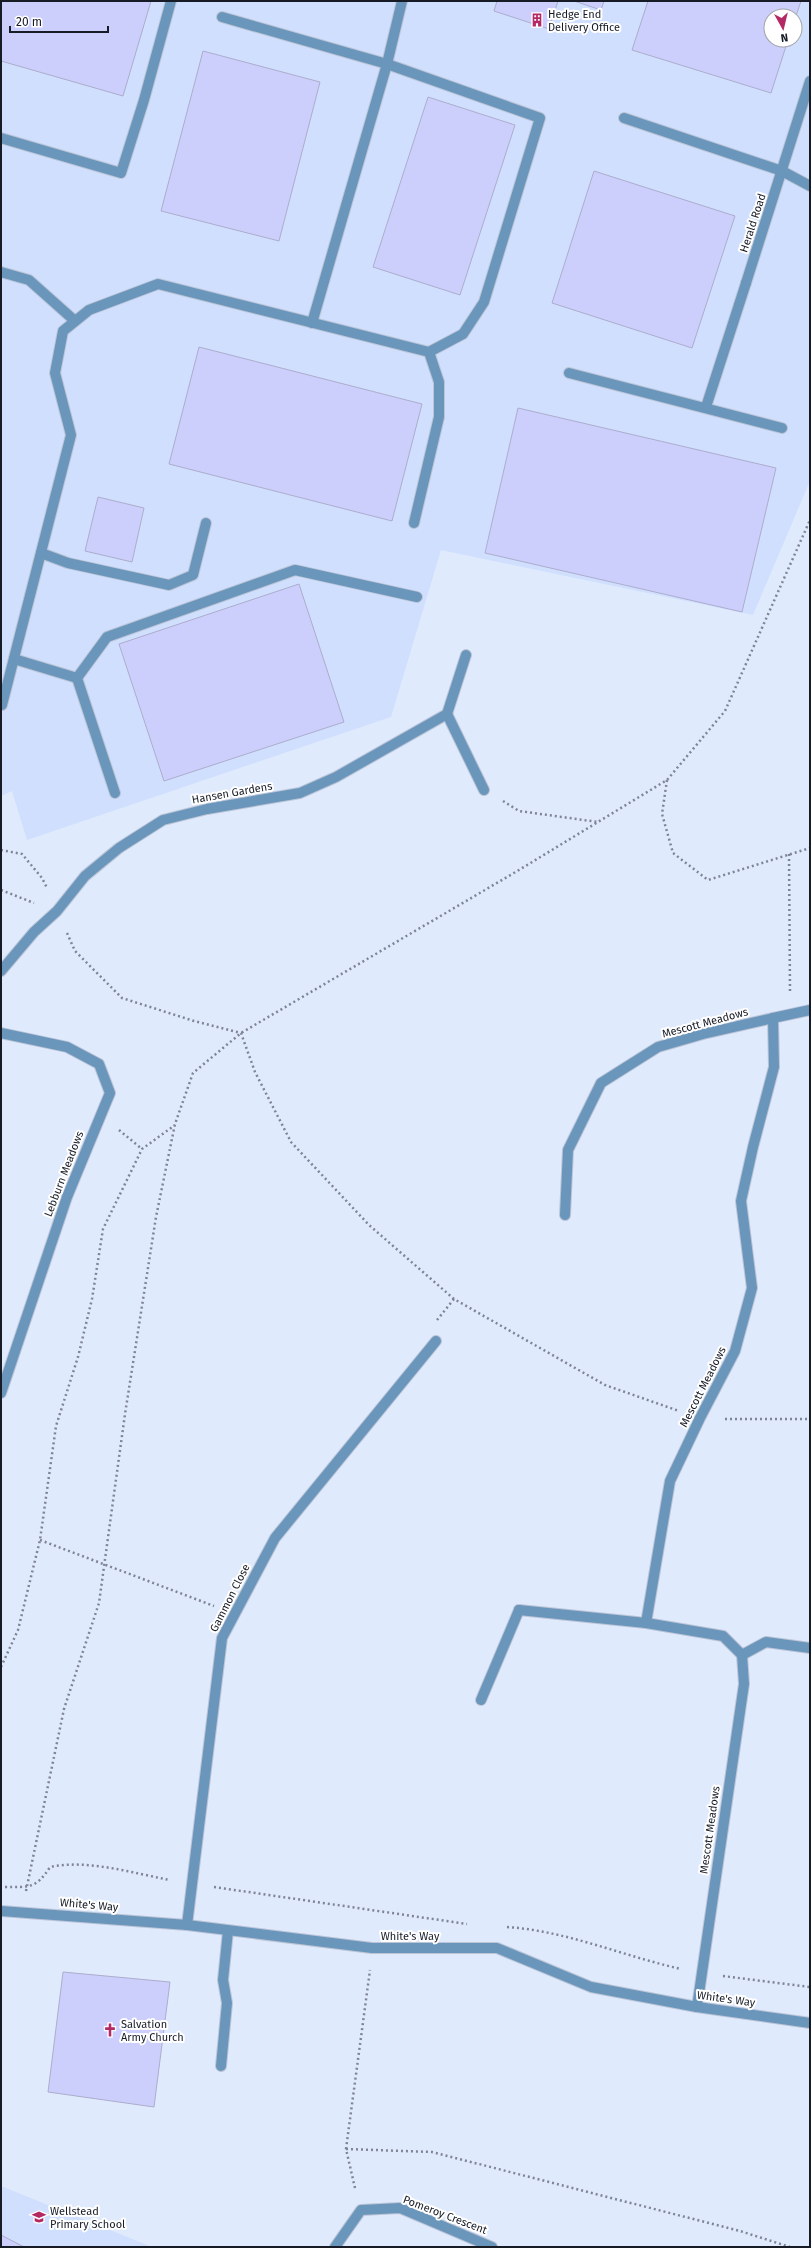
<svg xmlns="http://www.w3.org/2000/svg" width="811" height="2248" font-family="'Fira Sans',sans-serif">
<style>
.built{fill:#d0dffd;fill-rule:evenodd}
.building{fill:#cccefc;stroke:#acadcd}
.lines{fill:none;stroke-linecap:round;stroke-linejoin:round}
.lane-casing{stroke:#bcc5d6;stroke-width:12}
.street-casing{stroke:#bcc5d6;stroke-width:12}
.path{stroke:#7e8595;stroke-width:2.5;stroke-dasharray:2 3;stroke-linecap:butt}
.lane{stroke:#6a96bc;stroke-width:10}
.street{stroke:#6a96bc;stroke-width:10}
.labels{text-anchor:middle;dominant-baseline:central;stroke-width:4;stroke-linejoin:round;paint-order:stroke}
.poi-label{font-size:11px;fill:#161b26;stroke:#fff;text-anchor:start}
.street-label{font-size:11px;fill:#161b26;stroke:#fff}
</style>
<rect width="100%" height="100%" fill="#e0eafd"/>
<g class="built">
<path d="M1,1H810V481L753,615L441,550L391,717L27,840L12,791L1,796ZM771,16H795V40H771Z"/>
<path d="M1,2186L152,2247H1Z"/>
</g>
<g class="building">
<path d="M1,1H151L123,96L1,61Z"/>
<path d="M497,1H558L549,29L494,11Z"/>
<path d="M574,1H604L601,10Z"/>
<path d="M648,1H801L795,19V16H771V40H788L771,93L632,50Z"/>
<path d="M203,51L320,82L279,241L161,211Z"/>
<path d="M428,97L515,125L460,295L373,267Z"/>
<path d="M594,171L735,216L692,348L552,303Z"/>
<path d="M199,347L422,404L392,521L169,464Z"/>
<path d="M518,408L776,468L742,612L485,553Z"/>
<path d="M98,497L144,508L132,562L85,551Z"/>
<path d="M299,584L344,722L164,781L119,644Z"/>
<path d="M63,1972L170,1982L154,2107L48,2092Z"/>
<path d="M1,2235L24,2247H1Z"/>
</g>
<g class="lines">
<g class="lane-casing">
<g id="lane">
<path d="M222,17L387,64L540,118L484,302L463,334L429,352L439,382V417L414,523"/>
<path d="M624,118L782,171"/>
<path d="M1,138L121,173L144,100L171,1"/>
<path d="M1,272L29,280L75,321"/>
<path d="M569,373L782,428"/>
<path d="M706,407L746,283"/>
<path d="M41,553L68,563L169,585L193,575L206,523"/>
<path d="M14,659L77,678"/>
<path d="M447,714L484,790"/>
<path d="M115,793L77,678L107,637L295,570L417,597"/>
<path d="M481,1700L519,1610"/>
<path d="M221,2066L227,2003L223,1980L228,1931"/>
</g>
</g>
<g class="street-casing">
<g id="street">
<path d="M782,171L810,186"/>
<path d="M746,283L810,81"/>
<path d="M312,323L387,64L402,1"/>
<path d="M2,705L71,435L55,373L63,331L89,310L158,284L429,352"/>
<path d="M1,971L34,932L57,911L85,876L119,848L163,820L207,809L300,793L336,777L447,714L466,655"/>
<path d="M773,1018L810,1010"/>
<path d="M1,1033L67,1047L99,1064L110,1093L67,1197L1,1393"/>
<path d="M565,1215L568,1150L601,1083L658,1047L703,1034L773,1018L774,1067L753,1147L741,1201L752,1288L735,1351L700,1418L670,1481L646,1623"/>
<path d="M519,1610L646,1623L723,1636L742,1655L744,1684L697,2007"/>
<path d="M742,1655L766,1642L810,1648"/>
<path d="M1,1911L187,1925L372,1948H497L591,1987L697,2007L810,2023"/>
<path d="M187,1925L222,1638L275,1538L436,1341"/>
<path d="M335,2247L361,2210L400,2208L492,2247"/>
</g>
</g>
<g class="path">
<path d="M667,780L662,814L673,853L708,880L810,848"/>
<path d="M503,801L519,811L598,822"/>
<path d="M1,850L22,854L42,878L47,888"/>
<path d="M789,854L790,991"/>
<path d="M1,890L34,903"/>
<path d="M67,933L75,951L122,998L194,1021L241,1033L255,1072L291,1142L369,1225L454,1299L605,1385L679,1411"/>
<path d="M119,1130L142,1149"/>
<path d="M437,1320L454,1299"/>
<path d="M725,1419H810"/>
<path d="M40,1540L214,1606"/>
<path d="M1,1667L18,1630L40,1540L56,1426L78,1357L92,1299L103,1229L142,1149L175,1125"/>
<path d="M5,1887C29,1887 36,1889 50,1867C88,1859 132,1873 170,1880"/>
<path d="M214,1887L467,1924"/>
<path d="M26,1891L64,1709L99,1603L125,1414L156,1217L175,1124L193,1073L241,1033L519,870L667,780L725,711L810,520"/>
<path d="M507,1927C567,1931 623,1956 681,1969"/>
<path d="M723,1976L810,1987"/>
<path d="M346,2149L432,2152L740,2231L790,2247"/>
<path d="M355,2188L346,2149L370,1970"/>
</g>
<use href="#lane" class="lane"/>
<use href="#street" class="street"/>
</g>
<defs>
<g id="building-bare" transform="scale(1.08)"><path d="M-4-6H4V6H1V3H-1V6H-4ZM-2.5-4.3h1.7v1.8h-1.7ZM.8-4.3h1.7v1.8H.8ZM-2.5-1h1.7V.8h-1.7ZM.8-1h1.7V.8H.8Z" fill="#b42964" stroke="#fff" stroke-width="2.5" paint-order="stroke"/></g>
<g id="church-bare" transform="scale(1.08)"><path d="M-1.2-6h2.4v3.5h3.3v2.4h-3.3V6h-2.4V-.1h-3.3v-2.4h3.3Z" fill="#b42964" stroke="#fff" stroke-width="2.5" paint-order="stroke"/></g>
<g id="school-bare" transform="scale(1.08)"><path d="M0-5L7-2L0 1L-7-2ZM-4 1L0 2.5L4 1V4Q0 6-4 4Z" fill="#b42964" stroke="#fff" stroke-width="2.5" paint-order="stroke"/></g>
</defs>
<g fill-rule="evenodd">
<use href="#building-bare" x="537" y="20"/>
<use href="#church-bare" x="110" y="2030"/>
<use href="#school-bare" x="39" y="2217"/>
</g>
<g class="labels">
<g class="poi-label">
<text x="548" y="14">Hedge End<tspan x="548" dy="13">Delivery Office</tspan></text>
<text x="121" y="2024">Salvation<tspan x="121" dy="13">Army Church</tspan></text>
<text x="50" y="2211">Wellstead<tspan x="50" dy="13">Primary School</tspan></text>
</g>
<g class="street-label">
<text transform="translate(753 223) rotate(-72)">Herald Road</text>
<text transform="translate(232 793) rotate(-10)">Hansen Gardens</text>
<text transform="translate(705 1023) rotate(-15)">Mescott Meadows</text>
<text transform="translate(64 1174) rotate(-69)">Lebburn Meadows</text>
<text transform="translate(703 1387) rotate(-63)">Mescott Meadows</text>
<text transform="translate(230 1598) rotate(-63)">Gammon Close</text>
<text transform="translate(710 1830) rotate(-82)">Mescott Meadows</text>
<text transform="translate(89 1905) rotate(5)">White's Way</text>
<text x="410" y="1936">White's Way</text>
<text transform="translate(726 1999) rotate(8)">White's Way</text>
<text transform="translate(445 2215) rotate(21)">Pomeroy Crescent</text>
</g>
</g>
<rect width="811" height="2248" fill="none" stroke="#161b26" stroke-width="4"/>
<g transform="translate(783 28) rotate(172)"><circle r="19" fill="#ffffff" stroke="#a2a4a8"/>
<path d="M0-3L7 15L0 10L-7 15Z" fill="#b42964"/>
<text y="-6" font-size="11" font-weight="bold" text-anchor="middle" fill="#161b26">N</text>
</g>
<path d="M10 26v6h98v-6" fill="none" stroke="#161b26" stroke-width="2"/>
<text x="16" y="26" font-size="12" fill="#161b26" stroke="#ffffff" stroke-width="3" paint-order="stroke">20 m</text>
</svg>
